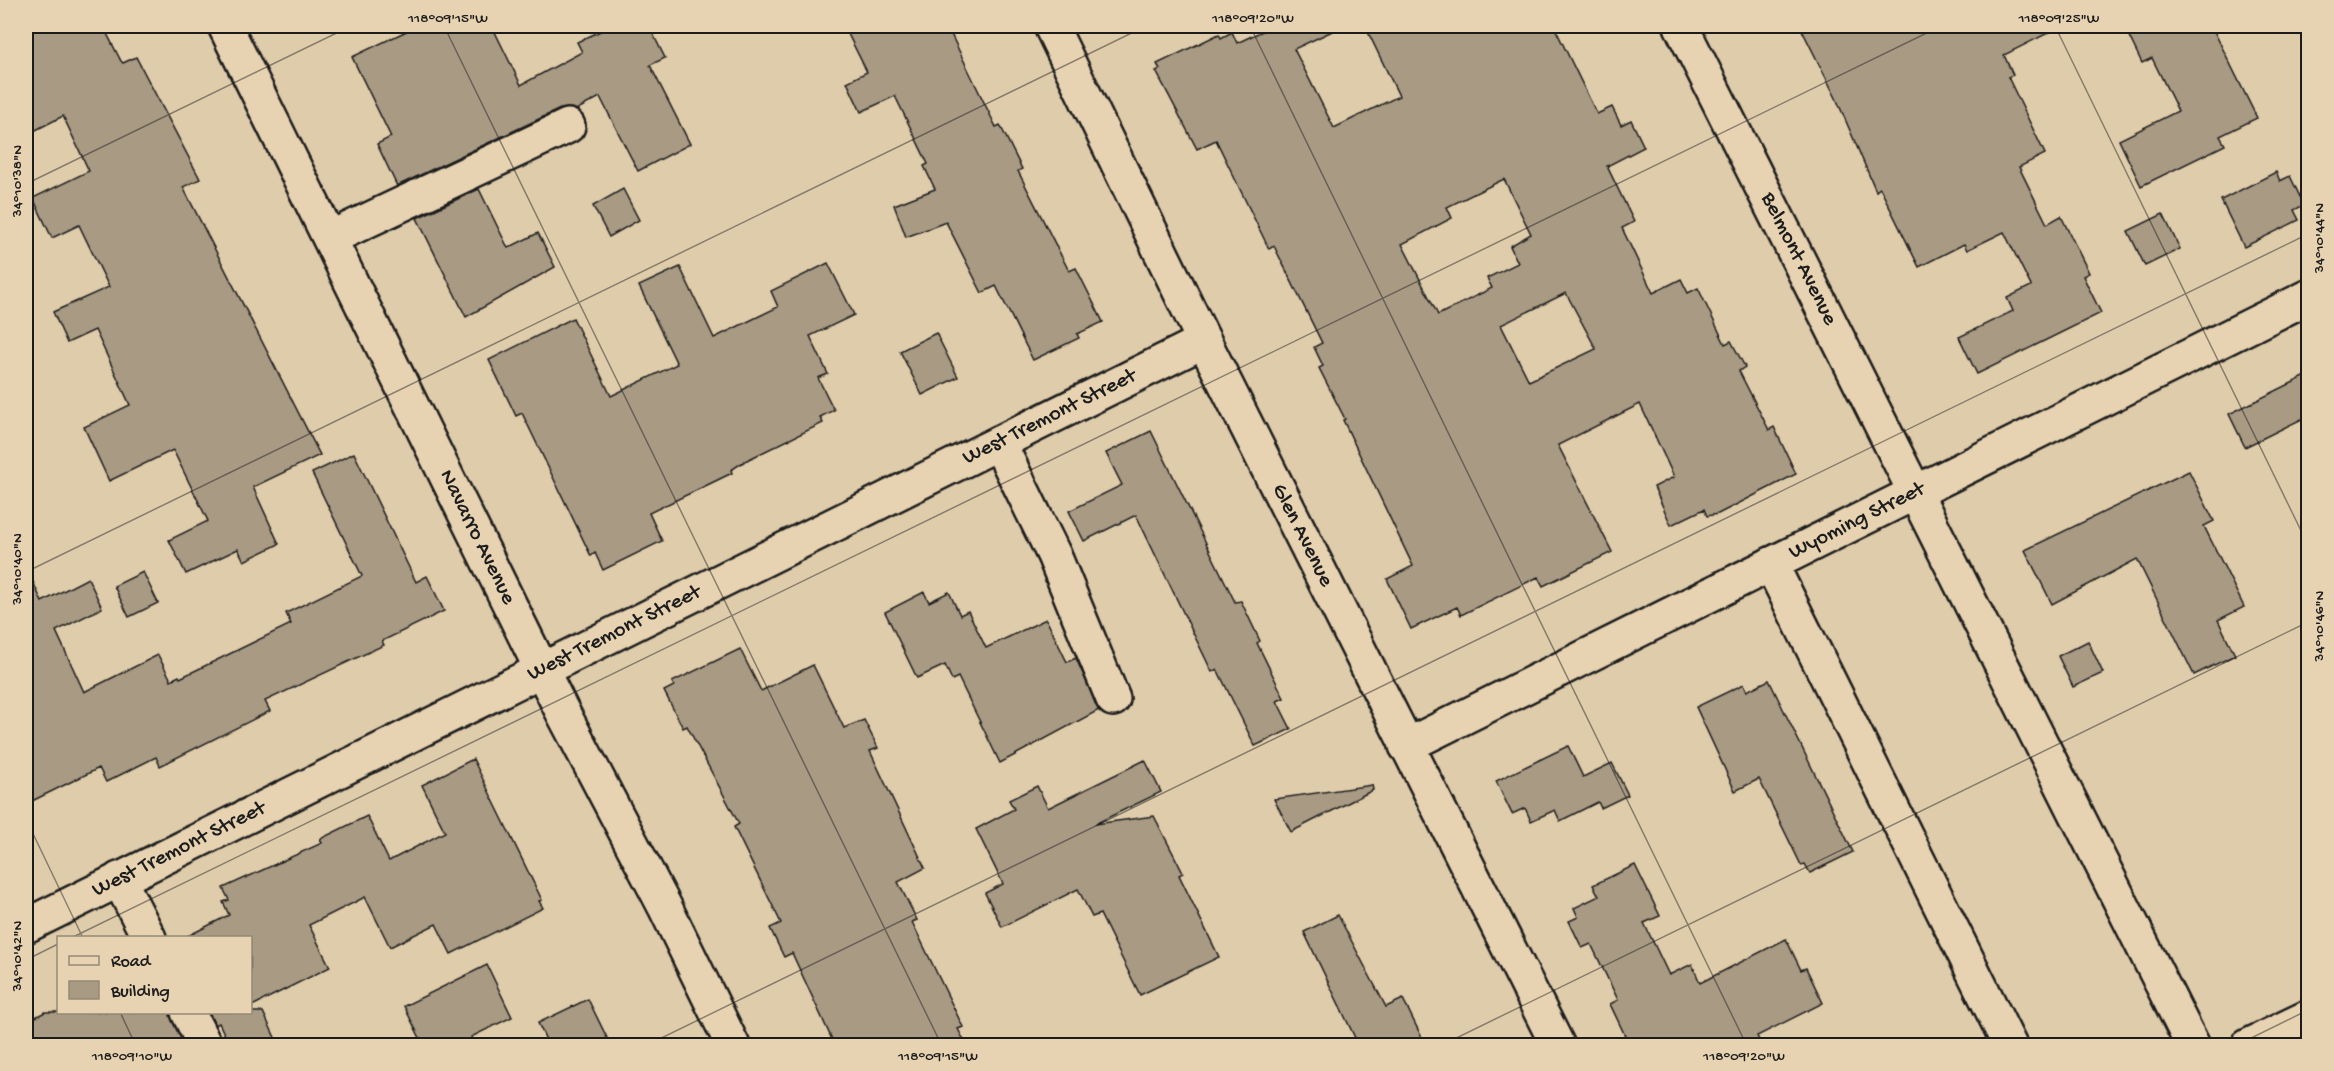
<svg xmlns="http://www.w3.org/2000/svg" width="2334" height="1071" font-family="'Gochi Hand',sans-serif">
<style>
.building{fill:#a89a83;stroke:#1c1c1c;stroke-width:1.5;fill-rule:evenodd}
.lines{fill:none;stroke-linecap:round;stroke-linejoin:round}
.minor-casing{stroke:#1c1c1c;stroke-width:38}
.minor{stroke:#e7d3b1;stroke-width:33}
.ticks{fill:none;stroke:#1c1c1c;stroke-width:1.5;stroke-opacity:0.45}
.labels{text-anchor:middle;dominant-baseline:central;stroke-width:4.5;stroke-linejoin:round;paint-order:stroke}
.street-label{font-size:22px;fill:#1c1c1c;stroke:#e7d3b1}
.neatline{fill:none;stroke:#1c1c1c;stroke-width:2}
.ticks-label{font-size:15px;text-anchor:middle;fill:#1c1c1c}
</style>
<rect width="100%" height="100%" fill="#dfccab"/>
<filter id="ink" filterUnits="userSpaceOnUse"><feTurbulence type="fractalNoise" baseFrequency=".0167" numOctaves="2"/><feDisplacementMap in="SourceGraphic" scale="12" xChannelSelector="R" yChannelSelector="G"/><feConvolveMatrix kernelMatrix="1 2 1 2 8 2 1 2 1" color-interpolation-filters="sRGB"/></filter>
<g filter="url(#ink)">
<g class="building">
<path d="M26,26H103L121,61L123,63L136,57L200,179L183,187L320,455L253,487L279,544L244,561L238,549L186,574L169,540L208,521L173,450L109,481L84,427L130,405L95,330L67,343L53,312L109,287L79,225L52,238L33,198L89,171L63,116L26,135Z"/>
<path d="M417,26H492L521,85L582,52L577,42L611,26H649L665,58L650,65L690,144L638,171L600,97L576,110L560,109L397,186L377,144L391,137L352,57Z"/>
<path d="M844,26H947L996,127L1000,125L1022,169L1018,171L1069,271L1076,268L1103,322L1077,334L1079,338L1033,360L996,286L982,293L946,222L906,237L894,205L935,189L924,166L928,164L895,96L861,112L847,82L867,72Z"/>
<path d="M1273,26H1343L1294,49L1334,128L1399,96L1365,26H1554L1597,114L1612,107L1621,125L1631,120L1644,147L1607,166L1634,222L1622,228L1653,293L1681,279L1688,293L1698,288L1725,344L1731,341L1745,367L1739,371L1769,430L1774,427L1796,474L1718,514L1707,516L1704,509L1671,525L1654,487L1674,477L1640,404L1558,445L1612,552L1543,586L1538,577L1461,615L1457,607L1411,629L1387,579L1413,566L1343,420L1345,419L1319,368L1323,366L1314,347L1322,343L1274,246L1269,249L1216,140L1197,149L1156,71L1160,69L1157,64L1219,34L1221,38L1232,32L1237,43ZM1504,179L1531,234L1510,246L1518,263L1487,278L1492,288L1438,315L1402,244L1452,218L1447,207ZM1566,293L1596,349L1529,381L1501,325Z"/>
<path d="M1800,26H2062L2004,55L2013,75L2008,77L2045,154L2019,167L2047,224L2061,216L2089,273L2083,276L2101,313L1977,374L1959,337L2013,311L2007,298L2031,286L2004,232L1967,250L1964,244L1919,267L1880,188L1876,191L1836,98Z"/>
<path d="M2124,26H2215L2212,27L2257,118L2220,136L2225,145L2141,186L2119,140L2178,111L2152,58L2142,63Z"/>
<path d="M2276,172L2280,181L2290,176L2304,205L2294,210L2299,220L2244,247L2221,200Z"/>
<path d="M479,189L508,248L538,233L555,267L466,317L417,218Z"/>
<path d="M623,189L639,220L609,237L593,206Z"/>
<path d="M2163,214L2180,249L2145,266L2128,231Z"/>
<path d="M828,263L854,315L810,336L828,374L818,378L834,410L820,417L823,423L745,461L731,470L732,473L649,513L662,541L603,570L595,553L591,556L522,413L516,416L489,360L573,318L611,396L677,364L639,286L680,267L714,338L778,307L771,291Z"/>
<path d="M936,333L958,377L922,395L900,351Z"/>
<path d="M2308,375V416L2245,447L2229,414Z"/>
<path d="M1151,431L1235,602L1241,601L1260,641L1257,643L1284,698L1277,701L1291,729L1255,746L1217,669L1212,672L1136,515L1084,541L1069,511L1122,485L1106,453Z"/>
<path d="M354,453L416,582L427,576L444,611L382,641L384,645L265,701L270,711L160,766L156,757L106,782L99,768L26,804V566L42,602L88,578L102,608L56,631L84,692L158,655L171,680L179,676L180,678L291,624L286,613L362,576L312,473Z"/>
<path d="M2189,471L2214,521L2204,526L2244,607L2218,620L2235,655L2194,675L2137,559L2052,604L2025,550Z"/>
<path d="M143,572L158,603L129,617L114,586Z"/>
<path d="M924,592L929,602L949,592L960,615L968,611L986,648L1046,619L1067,662L1076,658L1099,710L1000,763L958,677L952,680L945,665L917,678L885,612Z"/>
<path d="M2088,641L2103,673L2073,687L2058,656Z"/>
<path d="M740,649L761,691L813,665L844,728L864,720L878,748L870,751L925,868L898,882L917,920L912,922L963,1027L958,1029L967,1046H835L792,953L784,957L770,928L781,923L734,827L739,824L687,726L683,728L664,691L674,686L672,682Z"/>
<path d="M1769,680L1853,852L1810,873L1805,864L1801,865L1759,779L1735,791L1696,707L1744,684L1747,691Z"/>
<path d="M1568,746L1583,777L1612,763L1628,795L1601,808L1598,802L1560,821L1555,810L1531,821L1525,808L1512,814L1496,781Z"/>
<path d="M473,759L542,900L539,901L543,908L451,954L436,924L390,947L365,897L309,925L330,967L250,1007V938H184L229,915L223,902L229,900L223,888L322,843L320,839L367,816L389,861L445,832L422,785Z"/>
<path d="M1145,760L1161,792L1095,824L1154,816L1183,873L1179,875L1219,957L1140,995L1100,914L1092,917L1078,889L1002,927L985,893L1003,884L976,829L1014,809L1009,800L1037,786L1048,808Z"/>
<path d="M1372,785L1373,790L1291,832L1274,799Z"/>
<path d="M1635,865L1660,916L1644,923L1669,975L1692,964L1700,983L1786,939L1801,970L1806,968L1823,1003L1757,1036L1762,1046H1630L1610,1004L1618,1000L1591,944L1582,948L1569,921L1578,917L1574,908L1599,896L1593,885Z"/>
<path d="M1338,915L1386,1007L1403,999L1426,1046H1359L1304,932Z"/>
<path d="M487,965L512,1017L471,1037L475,1046H424L404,1006Z"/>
<path d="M588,999L611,1046H549L538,1023Z"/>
<path d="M45,1012H170L182,1041L173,1046H26V1022Z"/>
<path d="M209,1012H263L279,1046H230L219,1023L215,1025Z"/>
</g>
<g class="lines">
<g class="minor-casing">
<g id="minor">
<path id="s1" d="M225,26L561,709L665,907L733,1046"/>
<path id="s2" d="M1051,26L1204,341L1558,1046"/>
<path id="s3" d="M1681,26L2193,1046"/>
<path d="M330,238L568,126"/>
<path d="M999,443L1054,555L1113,699"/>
<path d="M1771,564L2010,1046"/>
<path id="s4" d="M1406,746L2308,297"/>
<path d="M119,879L149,938"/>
<path id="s5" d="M26,926L1204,341"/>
<path d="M188,1012L205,1046"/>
<path d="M2248,1046L2308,1017"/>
</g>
</g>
<use href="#minor" class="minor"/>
</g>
</g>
<path class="ticks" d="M444,26L942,1046M1250,26L1747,1046M2055,26L2308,545M26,184L351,26M26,572L1146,26M26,819L83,938M71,938L1941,26M26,960L58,944M120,1012L136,1046M645,1046L2308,234M1440,1046L2308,622M2235,1046L2308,1010"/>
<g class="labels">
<g class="street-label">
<text stroke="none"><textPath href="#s3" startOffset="261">Belmont Avenue</textPath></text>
<text stroke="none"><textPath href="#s5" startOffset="1143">West Tremont Street</textPath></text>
<text stroke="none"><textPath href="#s4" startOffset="504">Wyoming Street</textPath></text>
<text stroke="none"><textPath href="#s1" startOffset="570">Navarro Avenue</textPath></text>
<text stroke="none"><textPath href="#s2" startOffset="568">Glen Avenue</textPath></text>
<text stroke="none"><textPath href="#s5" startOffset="657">West Tremont Street</textPath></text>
<text stroke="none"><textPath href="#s5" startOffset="171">West Tremont Street</textPath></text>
</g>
</g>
<rect width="2334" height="1071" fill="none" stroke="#e7d3b1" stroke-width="66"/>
<rect x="57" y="936" width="195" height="78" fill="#e7d3b1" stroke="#968a75" stroke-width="1.5"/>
<rect x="69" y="956" width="30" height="9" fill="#e7d3b1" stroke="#968a75" stroke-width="1.5"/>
<text x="111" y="966" font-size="18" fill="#1c1c1c">Road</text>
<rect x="69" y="981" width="30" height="18" fill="#a89a83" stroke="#968a75" stroke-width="1.5"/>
<text x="111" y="996" font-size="18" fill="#1c1c1c">Building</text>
<rect x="33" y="33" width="2268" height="1005" class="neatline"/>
<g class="ticks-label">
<text x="448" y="22">118°09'15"W</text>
<text x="1253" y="22">118°09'20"W</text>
<text x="2059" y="22">118°09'25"W</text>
<text transform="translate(16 181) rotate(-90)" y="5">34°10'38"N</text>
<text transform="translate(2318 238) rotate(-90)" y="5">34°10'44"N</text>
<text transform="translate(16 569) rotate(-90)" y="5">34°10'40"N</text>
<text transform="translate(2318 626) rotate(-90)" y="5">34°10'46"N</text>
<text transform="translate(16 956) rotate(-90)" y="5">34°10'42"N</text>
<text x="132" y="1060">118°09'10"W</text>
<text x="938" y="1060">118°09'15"W</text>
<text x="1744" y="1060">118°09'20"W</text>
</g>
</svg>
